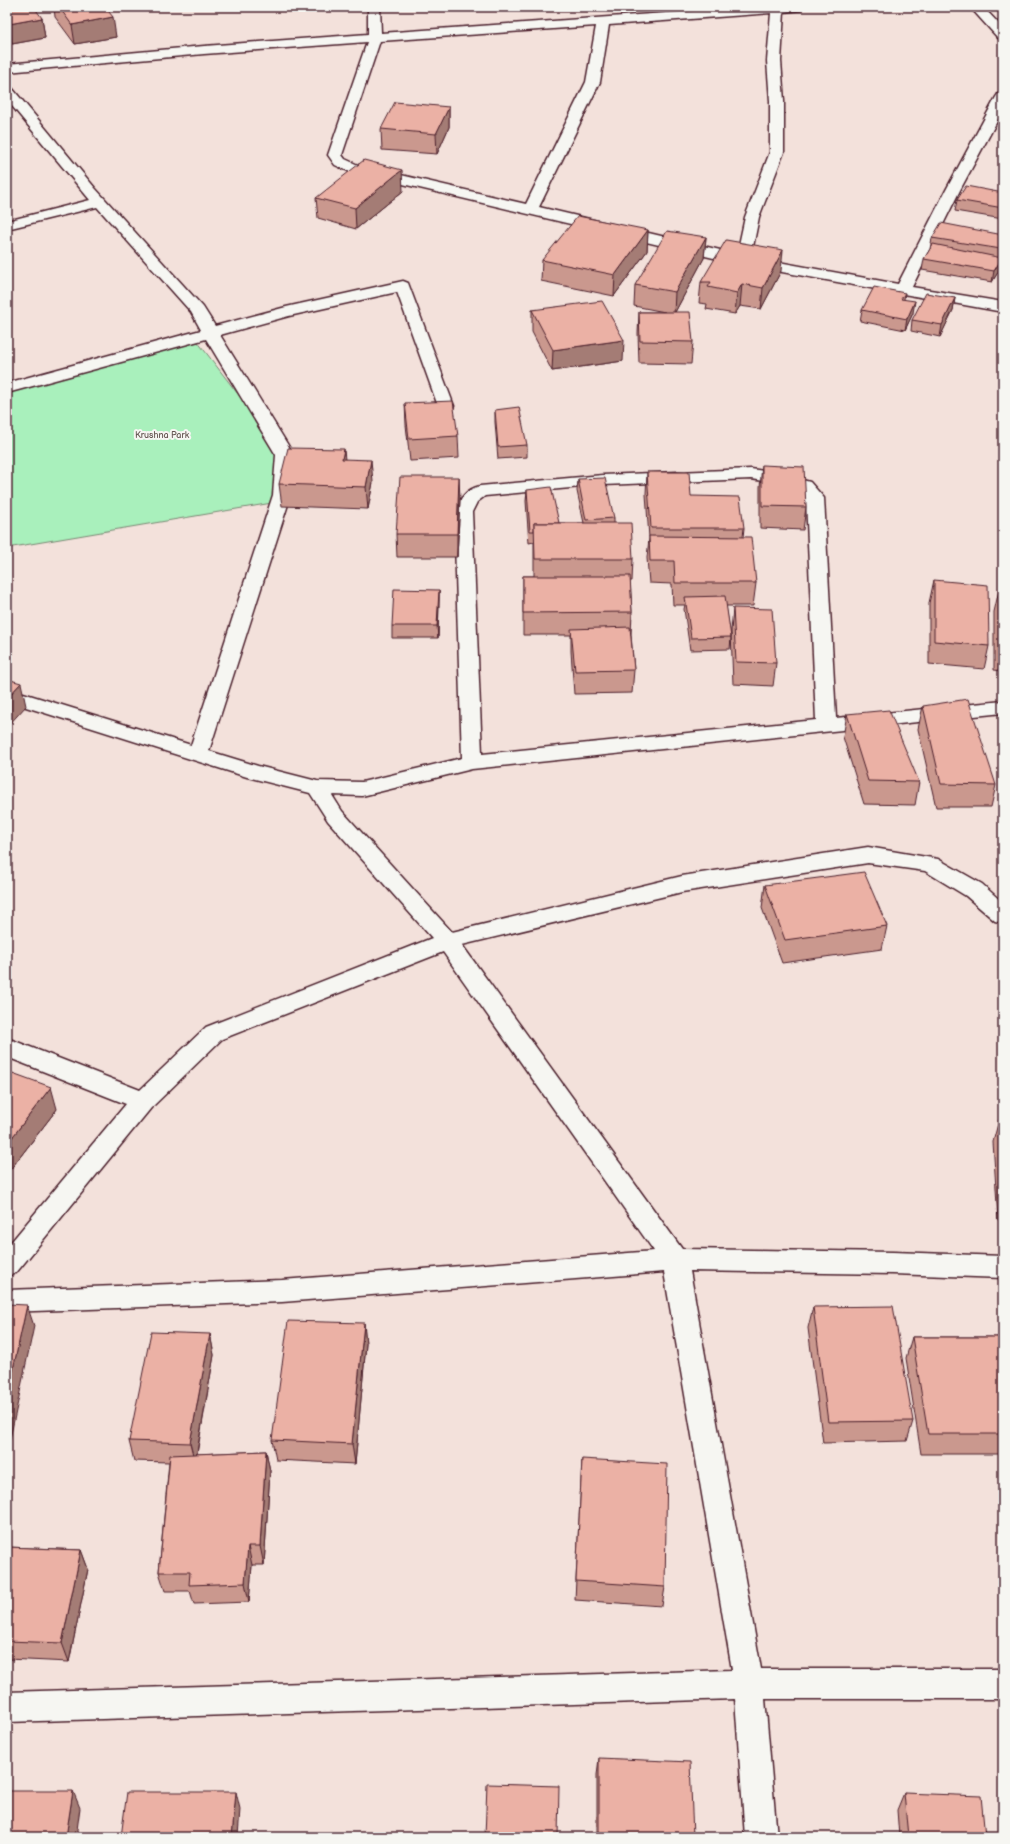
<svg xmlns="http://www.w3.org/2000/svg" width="1010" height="1844" font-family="'Balsamiq Sans',sans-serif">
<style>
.green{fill:#a9f0bc;stroke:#7a8874}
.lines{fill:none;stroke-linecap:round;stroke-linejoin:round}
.minor-casing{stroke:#4a1f2b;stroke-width:3}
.minor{fill:#f6f6f2;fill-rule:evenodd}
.wall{fill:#ca988e;stroke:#4a1f2b}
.shaded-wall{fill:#a47c74;stroke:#4a1f2b}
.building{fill:#ebb1a5;stroke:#4a1f2b}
.labels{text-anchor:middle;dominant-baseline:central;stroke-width:4;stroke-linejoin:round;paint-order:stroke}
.far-park-label{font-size:9px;fill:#62534f;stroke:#f6f6f2}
</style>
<rect width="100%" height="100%" fill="#f3e1db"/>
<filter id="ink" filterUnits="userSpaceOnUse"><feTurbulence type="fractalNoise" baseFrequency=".025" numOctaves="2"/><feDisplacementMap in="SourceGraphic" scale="8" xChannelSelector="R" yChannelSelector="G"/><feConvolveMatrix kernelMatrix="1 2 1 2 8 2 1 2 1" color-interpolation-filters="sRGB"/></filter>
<g filter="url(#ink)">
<path class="green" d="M194,337L285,455L278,502L7,548V392Z"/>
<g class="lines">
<g class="minor-casing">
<g id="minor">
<path d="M368,7H380L381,33L751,7H803L801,10L784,12L781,61L784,101V152L759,217L751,257L898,284L946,190L996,97L998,94L1003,93V110L960,190L912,287L1003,302V312L743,265L348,171L335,165L328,155L367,42L204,54L7,72V64L204,46L368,34ZM771,13L767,61L770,101V152L745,217L737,254L539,207L600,82L609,25ZM596,26L586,82L526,204L358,165L345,159L342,155L380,41Z"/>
<path d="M970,7H983L1003,28V39L998,38Z"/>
<path d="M7,87L12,88L95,188L203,307L215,326L286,307L403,281L408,283L454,406L452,410L446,411L440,410L438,406L397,292L289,316L220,335L294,455L291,495L209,751L258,766L317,781L362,782L462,758L454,512C460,499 466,489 480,486L603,475L751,469L778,473L810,482L824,498L836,718L1003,701V713L472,769L362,796L332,795L342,811L452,932L682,876L868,847L938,859L982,884L1003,903V923L995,921L966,896L925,871L868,863L682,892L462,945L682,1249L893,1252L1003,1256V1278L893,1274L690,1271L761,1669H1003V1699H765L777,1837H745L735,1699L7,1722V1692L732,1670L664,1272L282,1302L7,1312V1290L282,1280L654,1251L443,952L222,1039L151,1108L16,1273L7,1276V1247L126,1104L7,1057V1038L140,1090L206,1027L432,938L328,821L310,793L247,777L7,701V688L191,745L273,495L276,455L206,339L7,393V383L201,330L191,312L97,207L7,229V221L90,200L7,100ZM751,479L776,483L798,490L806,499L816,720L482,754L472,512L477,502L485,496L603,485Z"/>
</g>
</g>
<use href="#minor" class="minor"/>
</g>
<g class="wall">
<path d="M7,7L42,18L45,38L12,44L7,35Z"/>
<path d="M54,7H105L116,37L75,44L55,17Z"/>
<path d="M449,107V127L437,154L382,150L381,129Z"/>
<path d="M403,191L356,229L318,218L316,198Z"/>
<path d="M1003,193V219L955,211L957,200Z"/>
<path d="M648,230L647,251L614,296L541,281L542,260Z"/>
<path d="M1003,235V253L1001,257L1000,269L992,282L922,270L924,259L930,249L932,238Z"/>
<path d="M706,237L704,258L675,312L693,342L691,364L639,363L638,333L639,312H665L634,306L635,285Z"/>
<path d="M781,271L761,309L740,306L735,314L706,309L707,304L699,303L701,282Z"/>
<path d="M905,293L904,299L913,313L905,330L860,321L862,310Z"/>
<path d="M955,298L953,310L940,337L911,331L912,320Z"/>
<path d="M532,310L623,361L552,371L532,332Z"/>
<path d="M405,403L458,436L459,458L410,461L406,425Z"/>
<path d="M495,410L527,445V457L498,459L495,422Z"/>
<path d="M345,459L373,482L368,509L282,506L279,484Z"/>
<path d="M762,465L806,507L803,530L760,528V487Z"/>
<path d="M647,472L691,496L744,528L743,537L756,583L753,606H726L731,637L730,649L690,650L684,609L685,605H673L672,584L649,583L647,558L649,538L646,494Z"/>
<path d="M578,479L614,518V523L633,559L632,581H630L632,612L631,635L634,670L632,693L574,694L571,651V635H523V576H534V542L529,543L526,501L527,490L559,523H584L577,491Z"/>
<path d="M460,499L457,557H397L396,534Z"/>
<path d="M934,580L989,646L984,669L929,664V603Z"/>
<path d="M439,590V601L438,638H392V626Z"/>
<path d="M999,590H1003V671L994,670V612Z"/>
<path d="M733,608L776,663L773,686L733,684L731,631Z"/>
<path d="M923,706L996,785L991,807H936L918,729Z"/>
<path d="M847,714L919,782L915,805L864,804L843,737Z"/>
<path d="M765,885L887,926L882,949L782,963L762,908Z"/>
<path d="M7,1071L57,1109L10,1170L7,1169Z"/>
<path d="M999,1120L1003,1121V1220H998L993,1142Z"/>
<path d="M813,1307L913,1421L907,1441L823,1443L808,1328Z"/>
<path d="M364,1323L366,1344L355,1464L276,1460L272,1440Z"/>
<path d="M210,1334L214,1355L197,1454L266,1451L270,1471L264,1565H252L249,1602L194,1604L190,1591H165L159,1572L169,1462L134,1461L129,1441Z"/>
<path d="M912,1337H1003V1454H921L906,1358Z"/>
<path d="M582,1459L665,1587L662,1606L575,1600Z"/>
<path d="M7,1547L81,1550L88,1569L69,1662L7,1659Z"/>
<path d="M599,1758L693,1837H597V1775Z"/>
<path d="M904,1793L985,1837H899L897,1810Z"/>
</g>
<g class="shaded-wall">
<path d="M113,17L116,37L75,44L72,25Z"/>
<path d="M42,18L45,38L12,44L9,24Z"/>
<path d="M449,107V127L437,154L436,134Z"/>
<path d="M402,170L403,191L356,229L355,208Z"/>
<path d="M648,230L647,251L614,296L615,275Z"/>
<path d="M706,237L704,258L674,314L675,292Z"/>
<path d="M1003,246V253L999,260L1001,249Z"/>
<path d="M783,250L781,271L761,309L763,288Z"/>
<path d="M1002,258L1000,269L992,282L994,271Z"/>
<path d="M742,284L740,306L735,314L737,293Z"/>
<path d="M955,298L953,310L940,337L942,325Z"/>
<path d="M915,301L913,313L905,330L907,319Z"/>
<path d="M624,340L623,361L552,371L553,350Z"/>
<path d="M344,449L346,472L342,459Z"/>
<path d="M371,460L373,482L368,509L366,487Z"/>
<path d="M459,477L460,499L457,557V534Z"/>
<path d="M439,590V601L438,638L437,626Z"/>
<path d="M21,683L26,706L7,727V698Z"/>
<path d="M51,1087L57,1109L10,1170L7,1160V1144Z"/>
<path d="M27,1305L34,1326L7,1453V1397Z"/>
<path d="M364,1323L366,1344L355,1464L352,1444Z"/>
<path d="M210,1334L214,1355L195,1463L190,1443Z"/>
<path d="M266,1451L270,1471L264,1565L260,1546Z"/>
<path d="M248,1546L252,1565L249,1602L245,1583Z"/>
<path d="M81,1550L88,1569L69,1662L62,1643Z"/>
<path d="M73,1791L80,1808L76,1837H66Z"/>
<path d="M236,1792L240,1809L238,1837H232Z"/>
</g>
<g class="building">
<path d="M7,7H34L42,18L9,24L7,21Z"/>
<path d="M59,7H105L113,17L72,25Z"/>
<path d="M395,102L449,107L436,134L381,129Z"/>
<path d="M364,160L402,170L355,208L316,198Z"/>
<path d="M966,186L1003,193V208L957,200Z"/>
<path d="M578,216L648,230L615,275L542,260Z"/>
<path d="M941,223L1003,235V246L1001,249L932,238Z"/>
<path d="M667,231L706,237L675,292L635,285Z"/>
<path d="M726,240L783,250L763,288L742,284L737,293L708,287L711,282H701Z"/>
<path d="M933,244L1002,258L994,271L924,259Z"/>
<path d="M874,287L905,293L901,299L915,301L907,319L862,310Z"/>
<path d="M926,293L955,298L942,325L912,320Z"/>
<path d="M602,301L624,340L553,350L532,310Z"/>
<path d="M639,312H690L693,342L640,341Z"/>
<path d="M453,401L458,436L409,439L405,403Z"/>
<path d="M519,407L527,445L498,447L495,410Z"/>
<path d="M288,448L344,449L342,459L371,460L366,487L279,484Z"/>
<path d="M762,465L804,467L806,507L762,506Z"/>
<path d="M647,472H689L691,496L740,497L744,528H651Z"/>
<path d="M400,477H459L457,534H396Z"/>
<path d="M605,478L614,518L586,520L578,479Z"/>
<path d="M551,487L559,523H534V531H530L527,490Z"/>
<path d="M534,523H631L633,559H535Z"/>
<path d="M649,536L751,537L756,583H675L674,561H650Z"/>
<path d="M523,576H630L632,612L523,613Z"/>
<path d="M934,580L988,585L989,646L934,641Z"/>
<path d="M394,589L439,590L437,626H392Z"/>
<path d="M999,590H1003V648H1000Z"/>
<path d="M725,596L731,637L691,638L685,597Z"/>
<path d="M733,608L772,609L776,663L736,662Z"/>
<path d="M630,627L634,670L575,671L571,629Z"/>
<path d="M7,679L21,683L7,698Z"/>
<path d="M968,699L996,785L941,784L923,706Z"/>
<path d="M889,710L919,782L868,781L847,714Z"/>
<path d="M864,872L887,926L785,940L765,885Z"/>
<path d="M7,1071L51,1087L7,1144Z"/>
<path d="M999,1120L1003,1121V1170Z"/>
<path d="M7,1304L27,1305L7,1397Z"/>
<path d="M893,1306L913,1421L828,1422L813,1307Z"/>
<path d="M288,1321L364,1323L352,1444L272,1440Z"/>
<path d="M151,1332L210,1334L190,1443L129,1441Z"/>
<path d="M912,1337H1003V1434H928Z"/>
<path d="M266,1451L260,1546H248L245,1583L189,1585L190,1572H159L170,1455Z"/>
<path d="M582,1459L667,1464L665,1587L576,1581Z"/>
<path d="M7,1547L81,1550L62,1643L7,1641Z"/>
<path d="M599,1758L690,1762L693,1837H599Z"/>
<path d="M487,1784L559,1786L558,1837H485Z"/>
<path d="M7,1791H73L66,1837H7Z"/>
<path d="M127,1792H236L232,1837H121Z"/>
<path d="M904,1793L981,1796L985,1837H908Z"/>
</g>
</g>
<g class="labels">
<g class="far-park-label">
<text x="162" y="435">Krushna Park</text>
</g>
</g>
<rect width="1010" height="1844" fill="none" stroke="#f6f6f2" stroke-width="24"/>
<rect x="12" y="12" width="986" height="1820" fill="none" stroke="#4a1f2b" stroke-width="1.5" filter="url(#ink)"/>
</svg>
